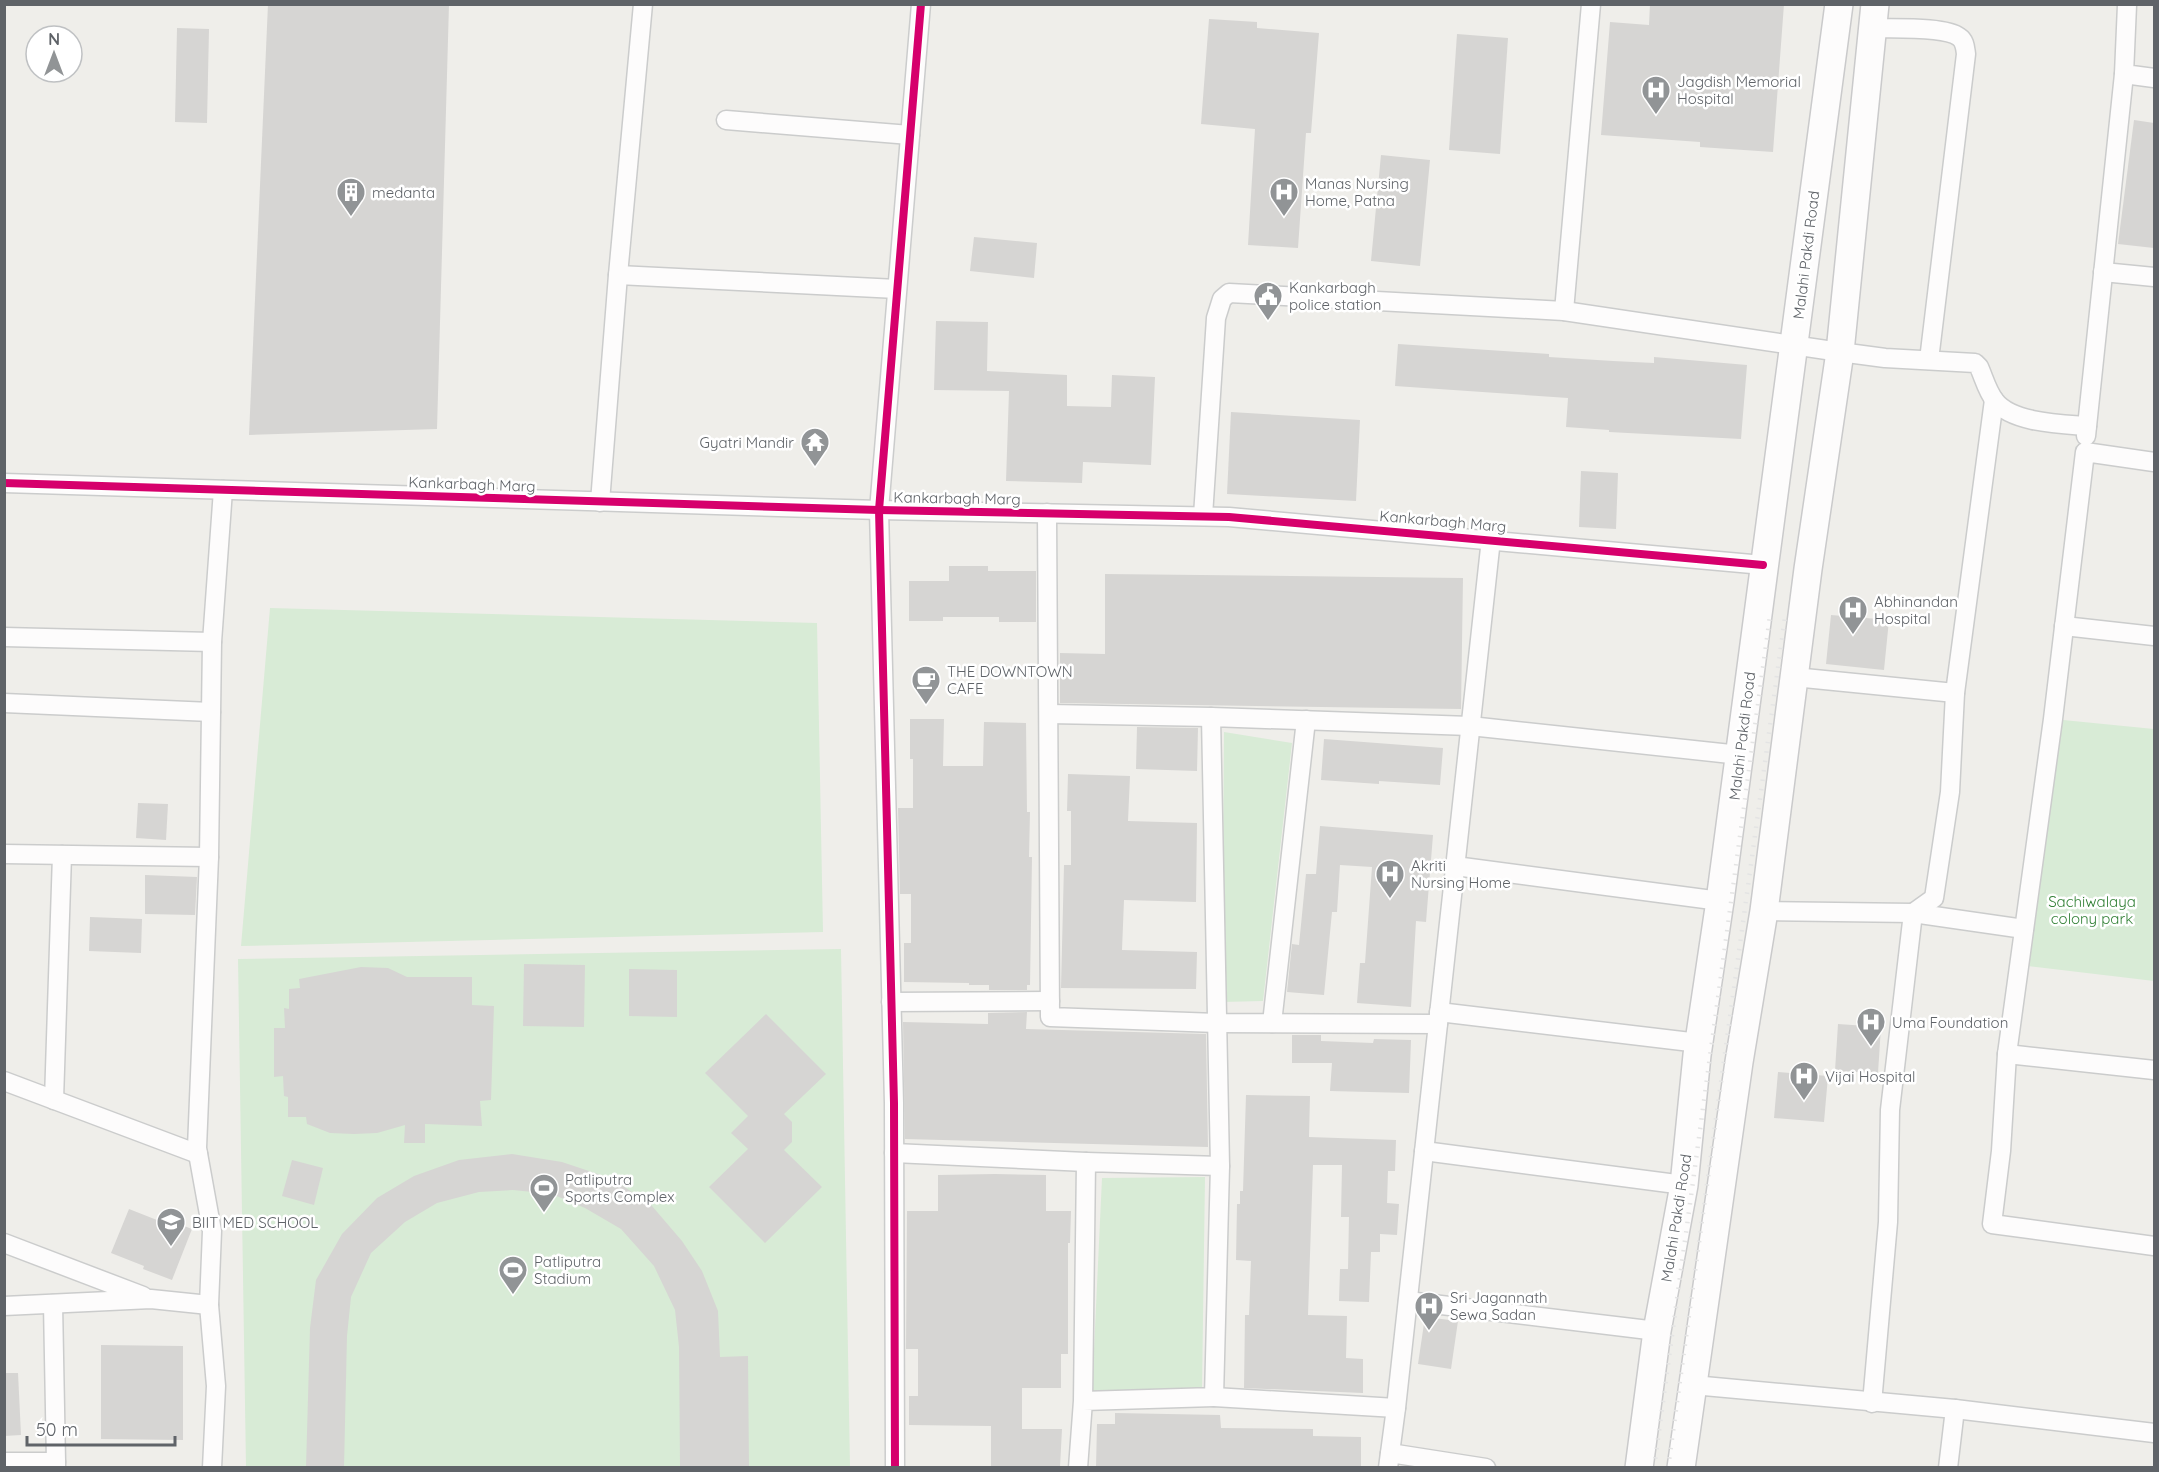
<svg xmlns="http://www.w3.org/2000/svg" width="2159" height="1472" font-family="Quicksand,sans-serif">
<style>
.green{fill:#d8ebd6}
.building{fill:#d6d5d3}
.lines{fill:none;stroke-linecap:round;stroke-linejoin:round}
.minor-casing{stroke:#cbcccc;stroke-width:21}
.secondary-casing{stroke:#cacacb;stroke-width:30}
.minor{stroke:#fdfcfc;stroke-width:18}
.secondary{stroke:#fdfcfc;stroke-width:27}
.rail{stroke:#e4e4e4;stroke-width:4.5;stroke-dasharray:1.5 8;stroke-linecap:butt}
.cycleway-casing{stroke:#fff;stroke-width:11}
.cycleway{stroke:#d6006c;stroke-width:8}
.labels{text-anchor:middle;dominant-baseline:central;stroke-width:5;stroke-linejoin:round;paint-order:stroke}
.poi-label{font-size:15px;fill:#5f6368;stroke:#fff;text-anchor:start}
.street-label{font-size:15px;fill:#5f6368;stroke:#fff}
.park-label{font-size:15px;fill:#348238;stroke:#fff}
</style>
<rect width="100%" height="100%" fill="#efeeea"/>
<g class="green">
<path d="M270,608L817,623L823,932L241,946Z"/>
<path d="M2053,719L2154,729V981L2019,965Z"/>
<path d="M1224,732L1292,743L1263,1001L1222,1002Z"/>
<path d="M841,949L850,1467H246L238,959Z"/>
<path d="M1205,1177L1202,1390L1092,1393L1102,1178Z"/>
</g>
<g class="building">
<path d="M268,4H449L437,429L249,435Z"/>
<path d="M1650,4H1784L1773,152L1700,147V142L1601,135L1610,22L1649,25Z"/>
<path d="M1209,19L1257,22V28L1319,33L1311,133H1306L1298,248L1248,245L1255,129L1201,124Z"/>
<path d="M177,28L209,29L207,123L175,122Z"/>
<path d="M1457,34L1508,38L1500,154L1449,150Z"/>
<path d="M2134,120L2154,123V248L2118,244Z"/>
<path d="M1381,155L1430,160L1420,266L1371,261Z"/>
<path d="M974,237L1037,243L1034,278L970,271Z"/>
<path d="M936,321L988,322L987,371L1067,375V406L1111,407L1112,375L1155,377L1151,465L1083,462L1082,483L1006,481L1009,391L934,390Z"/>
<path d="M1398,344L1549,354V357L1613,361L1654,363V357L1747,365L1741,439L1609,432V430L1566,427L1568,398L1395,386Z"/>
<path d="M1231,412L1360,420L1356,501L1227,494Z"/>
<path d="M1581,471L1618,473L1616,529L1579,527Z"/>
<path d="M949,566H988V571H1036V622H999V617H943V621H909V581H949Z"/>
<path d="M1105,574L1463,578L1461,709L1060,703V653L1105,654Z"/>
<path d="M1831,615L1889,620L1884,670L1826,664Z"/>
<path d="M910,719H944L943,766H983L984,722L1026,723L1027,812H1030L1029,857H1032L1030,985H1027V990H989V985H969V983L904,982V943H911V894H900L898,808H913V759H910Z"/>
<path d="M1137,727L1198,728L1197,771L1136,769Z"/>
<path d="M1324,739L1443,748L1440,785L1379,781V784L1321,780Z"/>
<path d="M1068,774L1130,776L1128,821L1197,823L1196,902L1124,900L1122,950L1197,952L1196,989L1061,988L1064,865H1071V811H1067Z"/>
<path d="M138,803L168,804L166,840L136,838Z"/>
<path d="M1320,826L1433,835L1426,922L1416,921L1411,1007L1357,1003L1360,963H1365L1372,867L1340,865L1337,912H1332L1324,995L1287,992L1292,944L1299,945L1306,874H1316Z"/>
<path d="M145,875L197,877L195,915L145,914Z"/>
<path d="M90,917L142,919L141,953L89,951Z"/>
<path d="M524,964L585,965L584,1027L523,1026Z"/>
<path d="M361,967L388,968L407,977H472V1005L494,1006L491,1100L480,1101L482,1126L425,1124V1143H404L405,1125L377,1133L354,1134L330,1133L307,1124L306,1117H288V1097L284,1096L283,1076L274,1077V1028H285L284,1008L289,1009V989L300,988L299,979Z"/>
<path d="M629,969L677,970V1017L629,1016Z"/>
<path d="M1027,1012L1026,1029L1206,1034L1208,1147L905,1139L903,1022L988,1024V1013Z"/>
<path d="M766,1014L826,1074L784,1114L792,1122V1142L784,1150L822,1187L765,1243L709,1187L748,1149L731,1133L748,1116L705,1073Z"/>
<path d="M1838,1024L1881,1027L1878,1073L1835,1071Z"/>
<path d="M1292,1035H1321V1041L1373,1043L1374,1039L1411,1040L1409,1093L1330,1091L1332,1063H1292Z"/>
<path d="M1778,1072L1828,1076L1824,1122L1774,1118Z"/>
<path d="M1246,1095L1310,1096L1309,1137L1396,1140L1395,1171H1388L1387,1203L1399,1204L1397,1235L1380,1234V1252H1371L1369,1302L1339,1301L1340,1269H1348L1349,1217H1341L1342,1165H1313L1308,1315L1347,1316L1346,1358L1363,1359V1393L1244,1388L1245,1315H1249L1251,1261L1236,1260L1237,1204H1240V1191H1243Z"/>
<path d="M512,1154L562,1162L613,1179L652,1206L682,1241L702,1271L718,1311L720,1357L748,1356L749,1467H680L679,1347L675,1310L654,1266L621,1229L585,1208L552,1194L513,1190L479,1192L437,1203L405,1222L371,1253L351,1297L347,1336L344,1467H306L310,1328L316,1280L342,1234L377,1198L414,1176L459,1160Z"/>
<path d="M292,1160L323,1168L314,1205L282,1196Z"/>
<path d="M995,1174L1046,1175V1211H1071L1070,1243H1068V1354H1061V1388H1022V1429H1062L1060,1467H991V1426L909,1425V1396H918V1349H906L907,1211H938V1175Z"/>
<path d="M129,1209L162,1222L163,1218L192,1229L172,1280L143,1269L144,1266L111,1253Z"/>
<path d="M1425,1317L1458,1321L1451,1369L1418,1364Z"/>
<path d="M101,1345L183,1346V1440L101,1439Z"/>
<path d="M4,1373H18L21,1435L4,1436Z"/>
<path d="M1115,1413L1220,1415L1221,1428L1313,1429V1436L1361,1437V1467H1096L1097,1424H1115Z"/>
</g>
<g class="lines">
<g class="minor-casing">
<g id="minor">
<path d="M2127,5L2124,74L2154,78"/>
<path d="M1873,28C1892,29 1945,26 1959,37C1965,41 1965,47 1966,54L1929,360"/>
<path d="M726,120L910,135"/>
<path d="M2103,272L2154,277"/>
<path d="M618,275L897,289"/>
<path d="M1564,311L1591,4"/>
<path d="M2086,436L2124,74"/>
<path d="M2154,462L2085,452L2053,719L2007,1054L2001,1151L1992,1224L2154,1246"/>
<path d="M4,483L879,510L1229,517L1763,565"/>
<path d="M600,502L618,275L643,4"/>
<path d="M1047,513L1050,1017L1217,1023L1438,1024"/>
<path d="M1203,516L1216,318L1222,299L1229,293L1564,311L1840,352L1885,358L1975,363L1979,367C1984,378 1987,391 1995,401C2012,423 2061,424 2087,426"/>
<path d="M2064,626L2154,636"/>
<path d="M4,637L212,642"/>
<path d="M1794,677L1955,693"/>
<path d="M4,703L211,712"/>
<path d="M1049,714L1211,717"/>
<path d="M4,854L209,857"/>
<path d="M1455,866L1720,901"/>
<path d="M1764,911L1913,913L2024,929"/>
<path d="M891,1002L1050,1001"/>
<path d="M1439,1012L1699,1043"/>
<path d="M1272,1023L1306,720"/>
<path d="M2007,1054L2154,1070"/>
<path d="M4,1081L198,1154"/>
<path d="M54,1100L62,855"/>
<path d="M1424,1151L1684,1185"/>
<path d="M894,1153L1086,1162"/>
<path d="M1220,1166L1211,717L1470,726L1740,755"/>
<path d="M4,1243L143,1296"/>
<path d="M1408,1301L1657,1331"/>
<path d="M53,1304L56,1462"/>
<path d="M4,1306L151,1299L209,1305"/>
<path d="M1693,1385L1955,1409L2154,1433"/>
<path d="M1214,1397L1396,1408"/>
<path d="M1872,1403L1888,1222L1890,1110L1913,913L1934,898L1950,792L1955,693L1994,400"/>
<path d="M1390,1453L1486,1468"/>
<path d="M4,1462H56V1468"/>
<path d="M212,1468L216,1386L209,1305L212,1231L197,1148L209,857L212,642L223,490"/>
<path d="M895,1468L894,1103L879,510L921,4"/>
<path d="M1078,1468L1083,1401L1086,1162L1220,1166L1214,1397L1083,1401"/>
<path d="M1388,1468L1396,1408L1491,539"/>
<path d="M1948,1468L1955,1409"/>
</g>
</g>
<g class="secondary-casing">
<g id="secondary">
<path d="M1639,1468L1657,1331L1684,1185L1697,1055L1720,901L1839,4"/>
<path d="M1681,1468L1739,1062L1764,911L1808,569L1840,352L1875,4"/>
</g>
</g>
<use href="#minor" class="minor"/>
<use href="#secondary" class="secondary"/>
<g class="rail">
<path d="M1654,1468L1770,616"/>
<path d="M1668,1468L1785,617"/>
</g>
<g class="cycleway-casing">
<g id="cycleway">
<path d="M4,483L879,510L1229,517L1763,565"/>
<path d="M895,1468L894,1103L879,510L921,4"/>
</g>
</g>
<use href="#cycleway" class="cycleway"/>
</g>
<defs>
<g id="hospital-pin" transform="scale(1.5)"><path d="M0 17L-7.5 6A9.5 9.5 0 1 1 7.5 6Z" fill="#919496" stroke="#fff"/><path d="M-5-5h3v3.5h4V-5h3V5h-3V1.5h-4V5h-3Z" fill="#fff"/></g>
<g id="building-pin" transform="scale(1.5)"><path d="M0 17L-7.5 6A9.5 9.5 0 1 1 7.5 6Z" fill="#919496" stroke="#fff"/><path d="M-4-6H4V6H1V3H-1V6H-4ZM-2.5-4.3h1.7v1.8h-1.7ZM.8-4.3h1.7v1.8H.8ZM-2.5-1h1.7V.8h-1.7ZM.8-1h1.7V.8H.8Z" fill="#fff"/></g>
<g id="civic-pin" transform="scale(1.5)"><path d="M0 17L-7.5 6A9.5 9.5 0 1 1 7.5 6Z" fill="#919496" stroke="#fff"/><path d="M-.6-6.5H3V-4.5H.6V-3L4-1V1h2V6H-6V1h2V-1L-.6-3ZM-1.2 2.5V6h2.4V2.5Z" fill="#fff"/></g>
<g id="temple-pin" transform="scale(1.5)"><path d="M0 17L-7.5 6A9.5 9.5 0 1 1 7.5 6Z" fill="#919496" stroke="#fff"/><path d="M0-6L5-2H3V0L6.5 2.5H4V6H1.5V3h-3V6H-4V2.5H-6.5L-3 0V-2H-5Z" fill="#fff"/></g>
<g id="cafe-pin" transform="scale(1.5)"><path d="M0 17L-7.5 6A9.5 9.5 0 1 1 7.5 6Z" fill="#919496" stroke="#fff"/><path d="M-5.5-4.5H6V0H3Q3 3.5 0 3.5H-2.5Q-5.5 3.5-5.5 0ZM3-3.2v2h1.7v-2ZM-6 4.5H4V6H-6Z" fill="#fff"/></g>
<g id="stadium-pin" transform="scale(1.5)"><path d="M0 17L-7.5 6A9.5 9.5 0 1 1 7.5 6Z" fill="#919496" stroke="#fff"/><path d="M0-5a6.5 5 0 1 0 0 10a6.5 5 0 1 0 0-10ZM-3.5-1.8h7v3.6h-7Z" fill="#fff"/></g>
<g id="school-pin" transform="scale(1.5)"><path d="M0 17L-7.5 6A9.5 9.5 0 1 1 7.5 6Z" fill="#919496" stroke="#fff"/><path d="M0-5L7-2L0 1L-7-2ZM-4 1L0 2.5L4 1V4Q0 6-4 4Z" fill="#fff"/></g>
</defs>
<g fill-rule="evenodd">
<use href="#hospital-pin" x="1656" y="90"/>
<use href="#building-pin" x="351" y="192"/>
<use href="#hospital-pin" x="1284" y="192"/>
<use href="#civic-pin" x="1268" y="296"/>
<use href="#temple-pin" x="815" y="442"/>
<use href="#hospital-pin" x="1853" y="610"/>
<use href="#cafe-pin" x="926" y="680"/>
<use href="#hospital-pin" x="1390" y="874"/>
<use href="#hospital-pin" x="1871" y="1022"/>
<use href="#hospital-pin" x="1804" y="1076"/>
<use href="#stadium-pin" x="544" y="1188"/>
<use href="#school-pin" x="171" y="1222"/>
<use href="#stadium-pin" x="513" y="1270"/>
<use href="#hospital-pin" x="1429" y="1306"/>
</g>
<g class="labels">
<g class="poi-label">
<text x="1677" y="81">Jagdish Memorial<tspan x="1677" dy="17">Hospital</tspan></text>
<text x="1305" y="183">Manas Nursing<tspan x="1305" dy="17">Home, Patna</tspan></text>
<text x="372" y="192">medanta</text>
<text x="1289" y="287">Kankarbagh<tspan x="1289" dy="17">police station</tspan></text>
<text x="794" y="442" text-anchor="end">Gyatri Mandir</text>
<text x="1874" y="601">Abhinandan<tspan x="1874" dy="17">Hospital</tspan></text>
<text x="947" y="671">THE DOWNTOWN<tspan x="947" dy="17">CAFE</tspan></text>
<text x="1411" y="865">Akriti<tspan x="1411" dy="17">Nursing Home</tspan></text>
<text x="1892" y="1022">Uma Foundation</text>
<text x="1825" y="1076">Vijai Hospital</text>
<text x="565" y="1179">Patliputra<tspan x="565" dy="17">Sports Complex</tspan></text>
<text x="192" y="1222">BIIT MED SCHOOL</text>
<text x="534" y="1261">Patliputra<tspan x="534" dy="17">Stadium</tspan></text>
<text x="1450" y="1297">Sri Jagannath<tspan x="1450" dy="17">Sewa Sadan</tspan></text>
</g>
<g class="street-label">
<text transform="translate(1806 255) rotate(-83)">Malahi Pakdi Road</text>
<text transform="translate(472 484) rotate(2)">Kankarbagh Marg</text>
<text transform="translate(957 498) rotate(1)">Kankarbagh Marg</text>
<text transform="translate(1443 521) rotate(5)">Kankarbagh Marg</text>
<text transform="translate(1742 736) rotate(-83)">Malahi Pakdi Road</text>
<text transform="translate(1676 1218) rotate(-81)">Malahi Pakdi Road</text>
</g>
<g class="park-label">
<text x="2092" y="901">Sachiwalaya<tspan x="2092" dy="17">colony park</tspan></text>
</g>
</g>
<rect width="2159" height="1472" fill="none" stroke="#5f6368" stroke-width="12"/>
<g transform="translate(54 54)"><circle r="28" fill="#ffffff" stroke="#bfc1c3" stroke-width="1.5"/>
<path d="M0-4.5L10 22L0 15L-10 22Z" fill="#919496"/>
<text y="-9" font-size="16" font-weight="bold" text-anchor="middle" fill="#5f6368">N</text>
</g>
<path d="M27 1436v9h148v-9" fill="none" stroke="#5f6368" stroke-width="3"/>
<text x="36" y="1436" font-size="18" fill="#5f6368" stroke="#ffffff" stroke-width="4.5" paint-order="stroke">50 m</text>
</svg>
